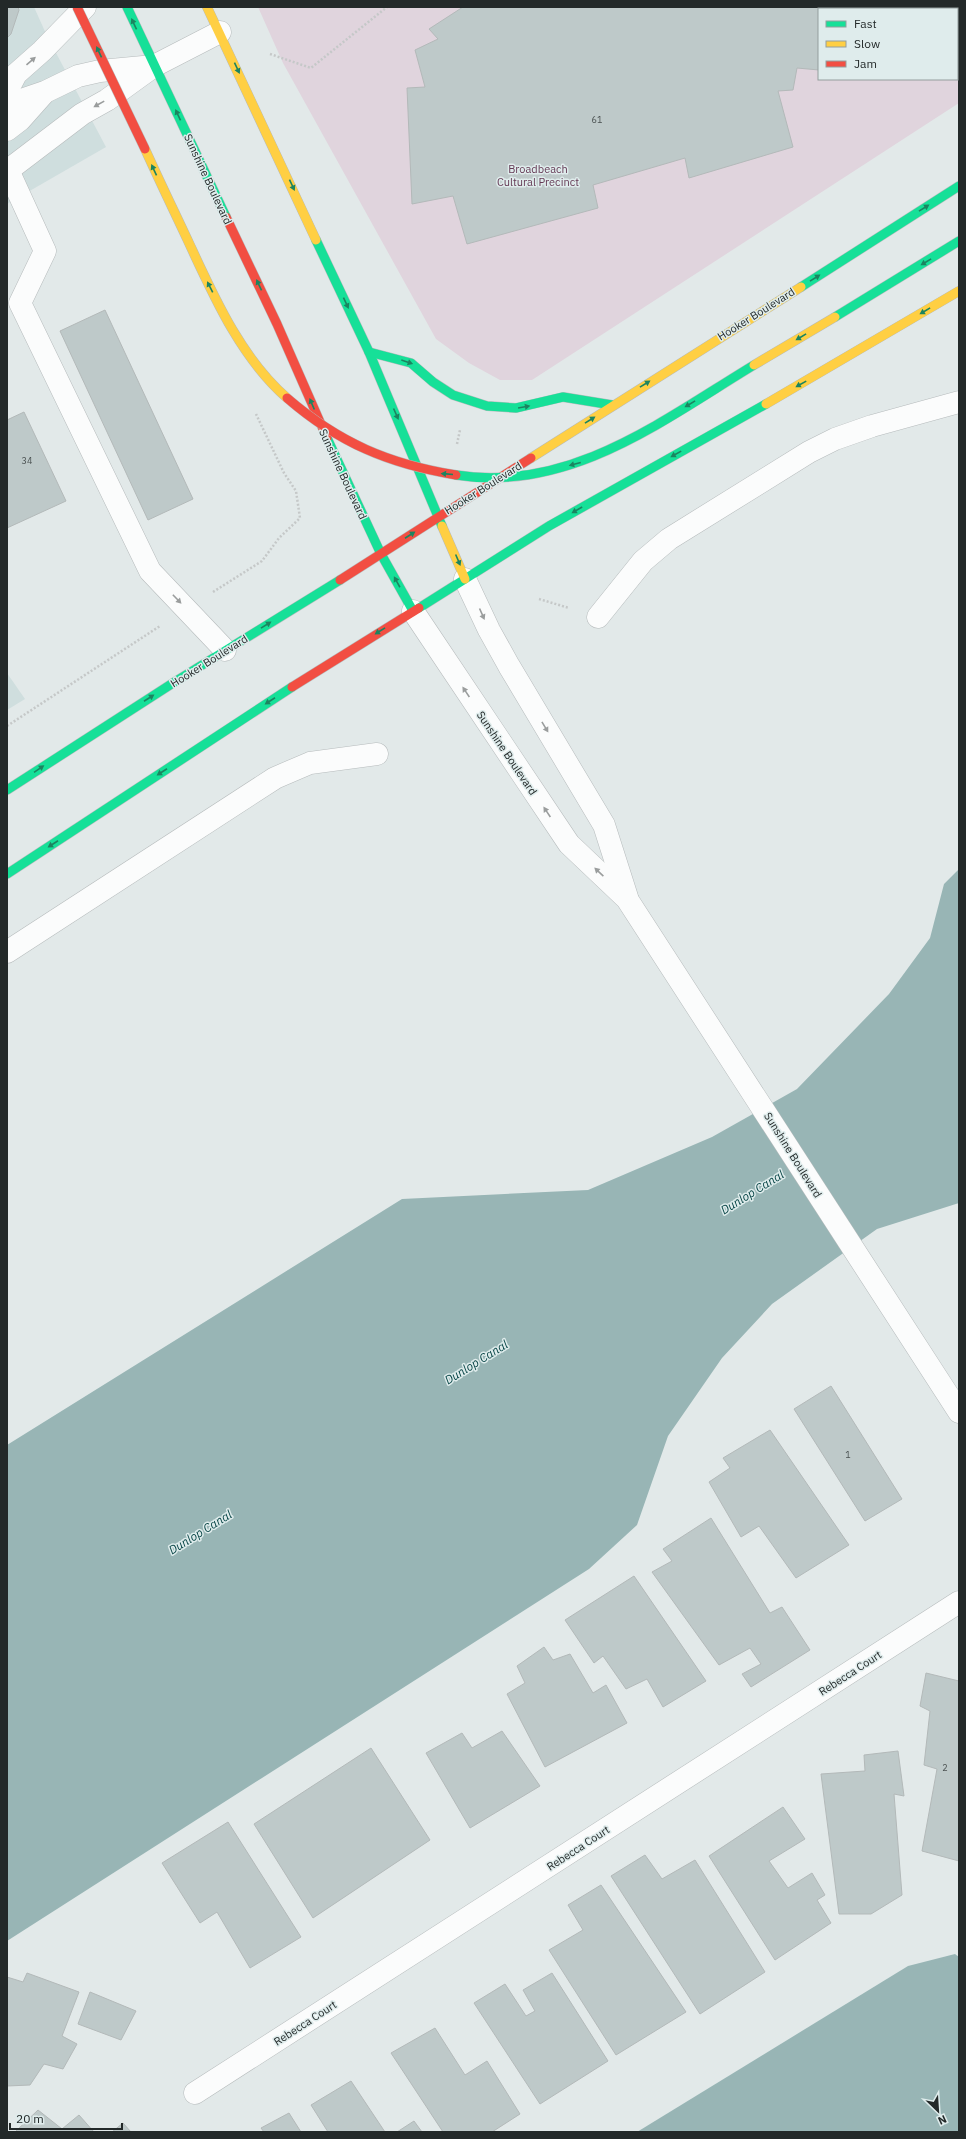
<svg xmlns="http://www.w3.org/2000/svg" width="966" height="2139" font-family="'IBM Plex Sans',sans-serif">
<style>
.built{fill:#cfdede}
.green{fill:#e0d4dd;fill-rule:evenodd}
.water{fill:#98b5b5}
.building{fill:#bec9c9;stroke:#b3b9b9}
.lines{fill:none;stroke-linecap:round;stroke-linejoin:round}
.lane-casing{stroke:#b6bbbc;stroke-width:23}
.street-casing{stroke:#b6bbbc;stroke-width:23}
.fast-casing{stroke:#b6bbbc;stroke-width:10}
.slow-casing{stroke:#b6bbbc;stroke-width:10}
.jam-casing{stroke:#b6bbbc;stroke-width:10}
.path{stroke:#c5c8c8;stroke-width:2.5;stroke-dasharray:2 2;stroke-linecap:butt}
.lane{stroke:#fbfcfc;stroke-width:22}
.street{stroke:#fbfcfc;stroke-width:22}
.fast{stroke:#16e098;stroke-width:9}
.slow{stroke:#ffcf43;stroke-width:9}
.jam{stroke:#f24e42;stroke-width:9}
.fast-bridge-casing{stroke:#b6bbbc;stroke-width:10;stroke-linecap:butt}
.slow-bridge-casing{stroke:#b6bbbc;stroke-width:10;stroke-linecap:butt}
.jam-bridge-casing{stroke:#b6bbbc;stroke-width:10;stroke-linecap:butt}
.fast-bridge{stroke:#16e098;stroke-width:9}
.slow-bridge{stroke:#ffcf43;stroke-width:9}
.jam-bridge{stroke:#f24e42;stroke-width:9}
.oneway{fill:#1c8460}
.oneway2{fill:#9a9d9d}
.labels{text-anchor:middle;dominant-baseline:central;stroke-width:3;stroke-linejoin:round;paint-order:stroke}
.number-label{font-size:9px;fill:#4a5151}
.park-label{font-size:11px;fill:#643954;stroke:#dfecec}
.street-label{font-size:11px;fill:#232929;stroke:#dfecec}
.water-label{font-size:12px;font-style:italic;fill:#094647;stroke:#dfecec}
</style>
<rect width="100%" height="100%" fill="#e2e9e9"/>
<g class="built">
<path d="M7,7H34L47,36L106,147L7,204Z"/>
<path d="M7,673L25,699L7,710Z"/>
</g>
<path class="green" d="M258,7H959V103L532,380H500L469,363L436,339L283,63ZM819,9H957V79H819Z"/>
<g class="water">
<path d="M959,869V1203L877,1229L772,1304L722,1358L668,1436L637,1525L589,1569L7,1941V1445L402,1199L588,1190L712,1137L797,1089L889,994L930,938L944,884Z"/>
<path d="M955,1954L959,1957V2132H637L908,1966Z"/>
</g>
<g class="building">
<path d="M7,7H18L19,10L11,34L7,38Z"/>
<path d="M463,7H850V9H819V70L797,68L793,90L778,91L793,147L689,178L685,158L593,185L598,208L467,244L453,196L412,204L407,88L425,87L415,50L438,39L429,29Z"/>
<path d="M105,310L193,499L148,520L60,331Z"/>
<path d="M24,412L66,501L7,528V420Z"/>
<path d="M831,1386L902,1499L865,1521L794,1409Z"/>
<path d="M770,1430L849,1545L796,1578L759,1526L741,1537L709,1482L730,1468L723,1458Z"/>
<path d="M711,1518L770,1613L782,1607L810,1650L751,1687L742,1674L761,1664L750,1648L719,1665L652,1572L672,1561L663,1549Z"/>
<path d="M634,1576L706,1681L663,1707L647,1679L626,1689L603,1656L594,1663L565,1620Z"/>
<path d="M544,1647L553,1660L570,1654L593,1693L606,1685L627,1723L545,1767L507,1694L525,1683L517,1666Z"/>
<path d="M926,1673L959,1681V1861L922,1851L937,1769L924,1765L930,1711L920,1706Z"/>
<path d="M502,1731L540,1786L470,1828L426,1753L462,1733L472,1748Z"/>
<path d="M371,1748L430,1840L313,1918L254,1824Z"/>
<path d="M898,1751L904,1796L894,1794L902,1895L871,1914H839L821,1774L865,1771L864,1755Z"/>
<path d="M783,1807L805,1839L769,1861L788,1888L812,1873L825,1895L817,1900L831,1923L775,1960L709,1856Z"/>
<path d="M228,1822L301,1937L250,1968L217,1912L200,1923L162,1863Z"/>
<path d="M645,1855L662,1879L695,1860L765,1972L700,2014L611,1876Z"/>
<path d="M601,1885L686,2012L616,2055L549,1950L583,1930L568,1905Z"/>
<path d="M27,1973L79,1992L62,2036L77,2044L63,2069L44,2064L30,2085L7,2086V1977L23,1982Z"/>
<path d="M552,1973L608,2061L540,2104L474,2003L505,1984L526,2016L535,2011L523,1990Z"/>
<path d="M90,1992L136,2011L121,2040L78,2024Z"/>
<path d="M435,2028L465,2075L487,2061L520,2114L492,2132H443L391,2053Z"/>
<path d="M351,2081L385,2132H328L311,2105Z"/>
<path d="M38,2110L62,2129L79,2115L94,2132H15Z"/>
<path d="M289,2113L301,2132H264L261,2128Z"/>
<path d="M414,2121L422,2132H397Z"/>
<path d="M123,2123L131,2132H112Z"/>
</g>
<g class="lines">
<g class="lane-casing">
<g id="lane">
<path d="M7,91L16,74L42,51L85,7"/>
<path d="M7,105L45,92L78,76L100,71L154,66"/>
<path d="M7,130L20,120L44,93"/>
<path d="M8,170L45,251L20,303L150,571L225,650"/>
<path d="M7,171L82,114L107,100L154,66L220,32"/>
</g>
</g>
<g class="street-casing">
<g id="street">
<path d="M465,579L489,630L509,666L604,825L627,897"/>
<path d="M413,611L569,844L627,899L959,1412"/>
<path d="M598,617L643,561L669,539L809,452L835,439L872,426L959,402"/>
<path d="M7,952L275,778L310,763L377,754"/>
<path d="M195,2093L959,1602"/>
</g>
</g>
<g class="fast-casing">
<g id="fast">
<path d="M127,7L226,217"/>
<path d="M316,240L369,352L442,526"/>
<path d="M801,287L959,186"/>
<path d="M835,317L959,241"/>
<path d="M369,352L411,363L433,382L453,395L487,406L516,408L563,397L612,405"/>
<path d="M327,438L381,554L413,611"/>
<path d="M419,608L549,526L766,404"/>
<path d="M7,790L173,683L340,580"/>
<path d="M7,874L292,687"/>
</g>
</g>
<g class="slow-casing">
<g id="slow">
<path d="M207,7L316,240"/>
<path d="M766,404L959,291"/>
<path d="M531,458L801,287"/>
<path d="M442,526L465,579"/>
</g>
</g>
<g class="jam-casing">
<g id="jam">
<path d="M226,217L277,324L327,438"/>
<path d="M340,580L531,458"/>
<path d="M292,687L419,608"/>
</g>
</g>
<g class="path">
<path d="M270,54L311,68L387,7"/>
<path d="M457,444L460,430"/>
<path d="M213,592L262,561L279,538L300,518L296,491L284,473L256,414"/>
<path d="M539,599L569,608"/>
<path d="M7,726L160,626"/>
</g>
<use href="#lane" class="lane"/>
<use href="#street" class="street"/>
<use href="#fast" class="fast"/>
<use href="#slow" class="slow"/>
<use href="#jam" class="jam"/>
<g class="fast-bridge-casing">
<path id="fast-bridge" d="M456,475C570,493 663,420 754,365"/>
</g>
<g class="slow-bridge-casing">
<g id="slow-bridge">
<path d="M145,149C159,180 174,211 189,243C214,297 241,358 287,398"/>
<path d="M754,365L835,317"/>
</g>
</g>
<g class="jam-bridge-casing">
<g id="jam-bridge">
<path d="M77,7L145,149"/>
<path d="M287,398C339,443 389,464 456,475"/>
</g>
</g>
<use href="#fast-bridge" class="fast-bridge"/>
<use href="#slow-bridge" class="slow-bridge"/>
<use href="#jam-bridge" class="jam-bridge"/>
</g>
<defs><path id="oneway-solid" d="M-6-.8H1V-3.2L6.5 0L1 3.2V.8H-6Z"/></defs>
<g class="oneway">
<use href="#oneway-solid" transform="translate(134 24) rotate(-115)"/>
<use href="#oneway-solid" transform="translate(99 52) rotate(-115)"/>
<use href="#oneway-solid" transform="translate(237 68) rotate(65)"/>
<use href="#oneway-solid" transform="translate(178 115) rotate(-115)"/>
<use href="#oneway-solid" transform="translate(154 170) rotate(-115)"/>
<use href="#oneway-solid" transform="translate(292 185) rotate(65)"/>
<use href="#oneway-solid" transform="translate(924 208) rotate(-32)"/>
<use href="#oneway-solid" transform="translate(926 262) rotate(149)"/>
<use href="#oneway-solid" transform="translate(815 278) rotate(-32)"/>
<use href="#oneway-solid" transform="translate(259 285) rotate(-115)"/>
<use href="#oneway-solid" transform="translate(210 287) rotate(-117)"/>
<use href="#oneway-solid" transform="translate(346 303) rotate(65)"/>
<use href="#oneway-solid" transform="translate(925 311) rotate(149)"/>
<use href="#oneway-solid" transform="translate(801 337) rotate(149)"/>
<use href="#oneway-solid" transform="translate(407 362) rotate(19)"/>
<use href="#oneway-solid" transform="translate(645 384) rotate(-32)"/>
<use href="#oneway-solid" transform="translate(801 384) rotate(151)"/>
<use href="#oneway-solid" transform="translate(312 404) rotate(-113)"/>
<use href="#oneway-solid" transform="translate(690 404) rotate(149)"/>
<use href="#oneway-solid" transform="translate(524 407) rotate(-10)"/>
<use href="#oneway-solid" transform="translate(396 414) rotate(66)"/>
<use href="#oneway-solid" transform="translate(590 420) rotate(-32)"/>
<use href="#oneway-solid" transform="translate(676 454) rotate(151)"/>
<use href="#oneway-solid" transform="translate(575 464) rotate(165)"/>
<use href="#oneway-solid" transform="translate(447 474) rotate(-175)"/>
<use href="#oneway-solid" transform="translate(577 510) rotate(150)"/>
<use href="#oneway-solid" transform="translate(410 535) rotate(-33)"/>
<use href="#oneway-solid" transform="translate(458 560) rotate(67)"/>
<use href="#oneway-solid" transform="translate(397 582) rotate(-119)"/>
<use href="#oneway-solid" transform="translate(266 625) rotate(-32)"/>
<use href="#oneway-solid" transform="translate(380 631) rotate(148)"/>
<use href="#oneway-solid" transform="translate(149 698) rotate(-33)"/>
<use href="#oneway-solid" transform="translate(270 701) rotate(147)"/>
<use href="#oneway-solid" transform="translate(39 769) rotate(-34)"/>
<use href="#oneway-solid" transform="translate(162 772) rotate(147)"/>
<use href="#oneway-solid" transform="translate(53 844) rotate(147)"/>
</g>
<g class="oneway2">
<use href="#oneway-solid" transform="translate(31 61) rotate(-41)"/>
<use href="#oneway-solid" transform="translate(99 104) rotate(151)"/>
<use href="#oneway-solid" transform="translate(177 599) rotate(46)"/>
<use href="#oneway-solid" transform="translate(482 614) rotate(66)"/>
<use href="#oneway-solid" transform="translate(466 692) rotate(-124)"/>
<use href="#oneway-solid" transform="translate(545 727) rotate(59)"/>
<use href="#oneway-solid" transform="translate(547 812) rotate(-124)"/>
<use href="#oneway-solid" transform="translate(599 872) rotate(-137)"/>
</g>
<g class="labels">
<g class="number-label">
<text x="597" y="119">61</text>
<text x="27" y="460">34</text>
<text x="848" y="1454">1</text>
<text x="945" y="1767">2</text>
</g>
<g class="park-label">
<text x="538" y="169">Broadbeach<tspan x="538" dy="13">Cultural Precinct</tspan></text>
</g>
<g class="street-label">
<text transform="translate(208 179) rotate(65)">Sunshine Boulevard</text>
<text transform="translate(756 314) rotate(-32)">Hooker Boulevard</text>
<text transform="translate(343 474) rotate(65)">Sunshine Boulevard</text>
<text transform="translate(483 488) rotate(-32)">Hooker Boulevard</text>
<text transform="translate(209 661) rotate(-32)">Hooker Boulevard</text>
<text transform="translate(507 753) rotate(56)">Sunshine Boulevard</text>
<text transform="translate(793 1155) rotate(58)">Sunshine Boulevard</text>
<text transform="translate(850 1673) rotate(-33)">Rebecca Court</text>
<text transform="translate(578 1848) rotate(-33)">Rebecca Court</text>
<text transform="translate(305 2023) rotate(-33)">Rebecca Court</text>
</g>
<g class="water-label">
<text transform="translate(752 1192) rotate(-32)">Dunlop Canal</text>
<text transform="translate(476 1362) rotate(-32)">Dunlop Canal</text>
<text transform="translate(200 1532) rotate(-32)">Dunlop Canal</text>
</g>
</g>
<rect width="966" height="2139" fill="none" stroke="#232929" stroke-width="16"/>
<rect x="818" y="8" width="140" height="72" fill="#dfecec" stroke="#949e9e"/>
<rect x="826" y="21" width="20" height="6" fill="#16e098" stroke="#949e9e"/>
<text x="854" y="28" font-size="12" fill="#232929">Fast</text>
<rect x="826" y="41" width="20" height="6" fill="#ffcf43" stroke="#949e9e"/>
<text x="854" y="48" font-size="12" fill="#232929">Slow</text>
<rect x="826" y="61" width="20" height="6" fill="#f24e42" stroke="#949e9e"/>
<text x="854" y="68" font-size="12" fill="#232929">Jam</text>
<g transform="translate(938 2111) rotate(155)" stroke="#dfecec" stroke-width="3" paint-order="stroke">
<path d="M0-3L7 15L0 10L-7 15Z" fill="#232929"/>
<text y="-6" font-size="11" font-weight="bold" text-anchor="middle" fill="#232929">N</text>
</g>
<path d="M10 2123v6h112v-6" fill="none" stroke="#232929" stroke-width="2"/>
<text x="16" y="2123" font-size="12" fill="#232929" stroke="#dfecec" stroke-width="3" paint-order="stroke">20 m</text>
</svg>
